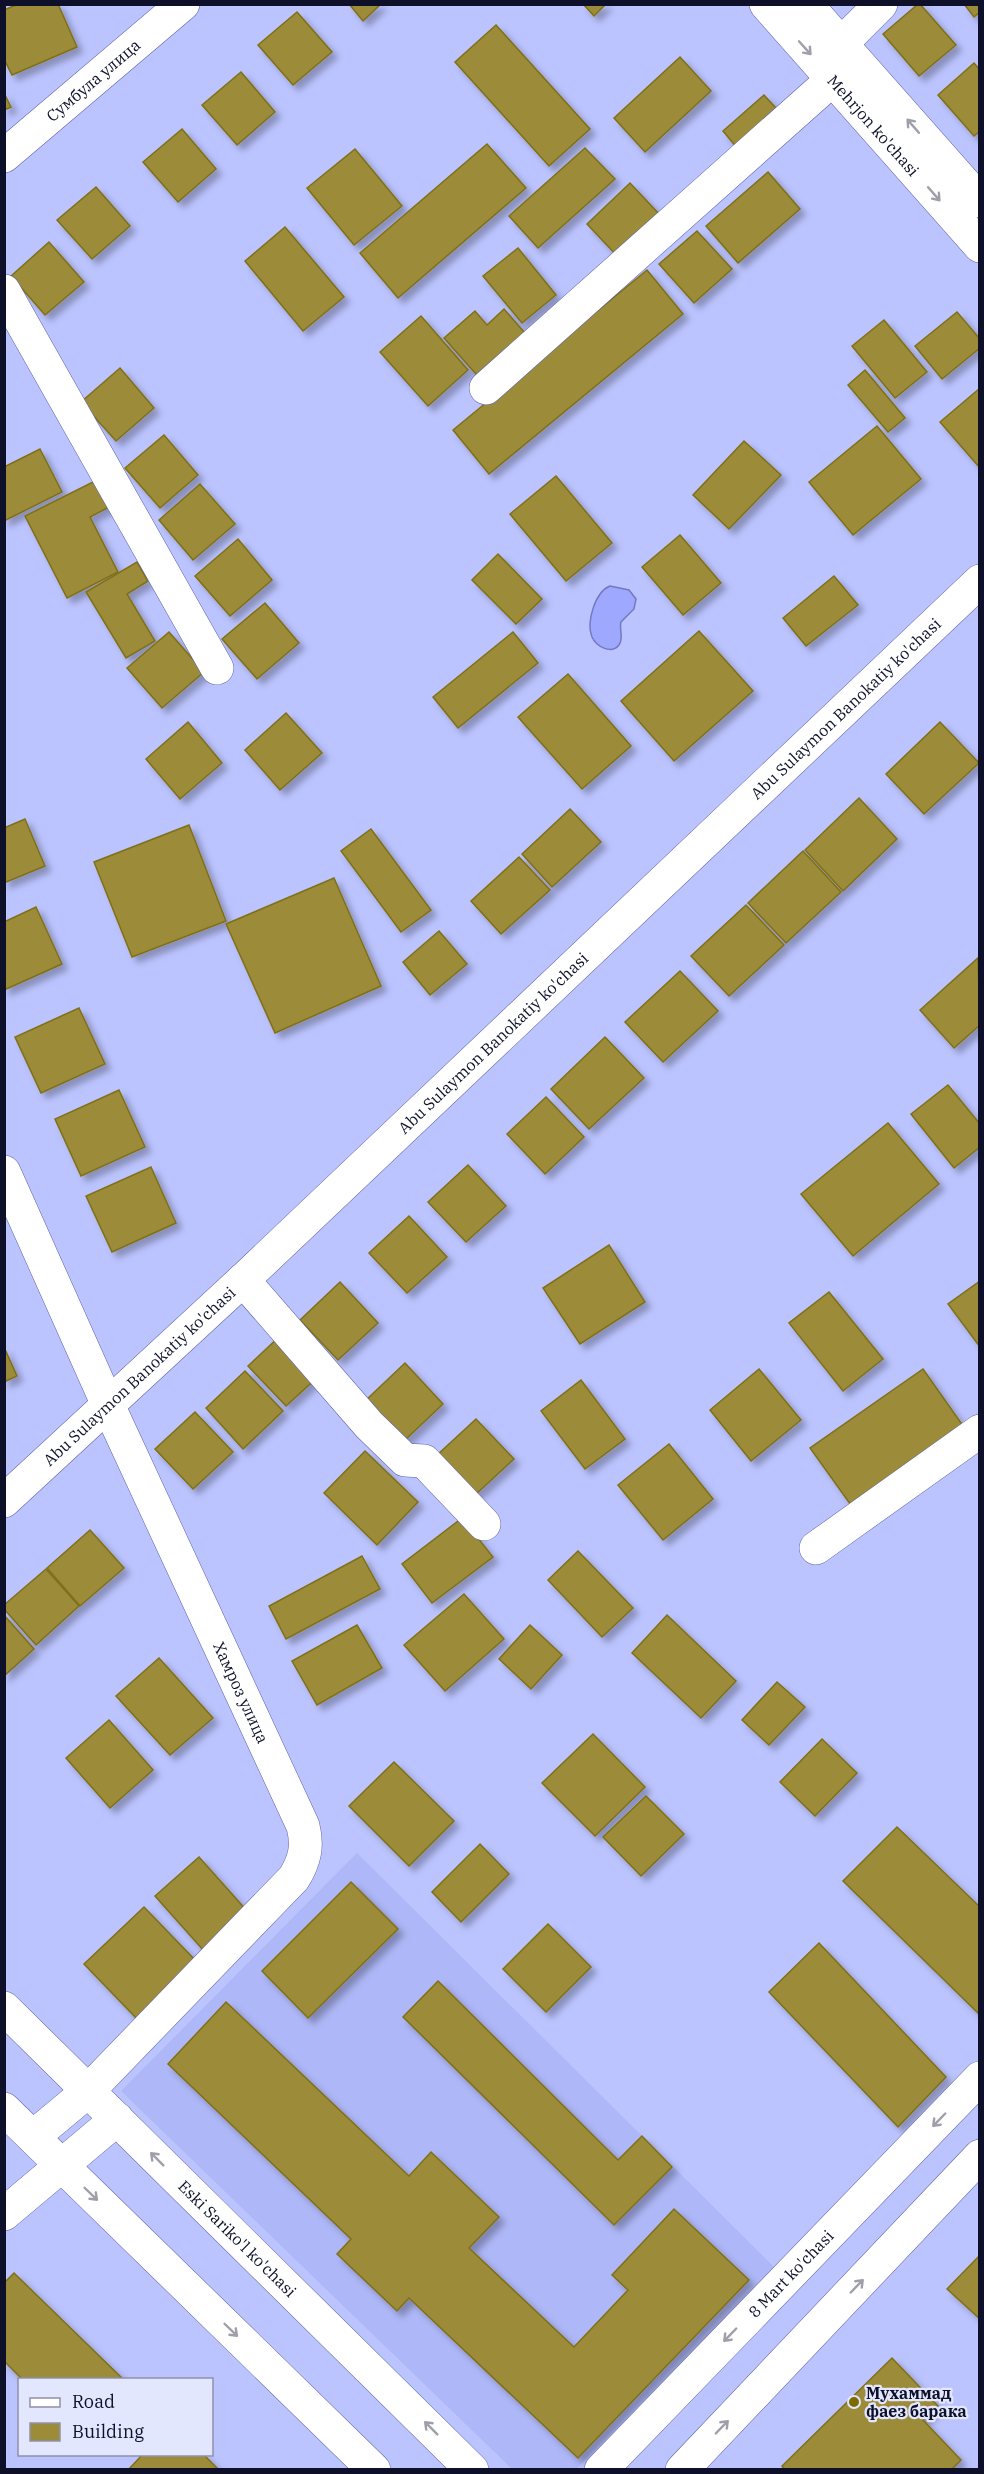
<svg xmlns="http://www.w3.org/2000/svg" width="984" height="2474" font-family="'IBM Plex Serif',serif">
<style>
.built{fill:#aeb7f7}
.water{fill:#9ea8fe;stroke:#737abe;stroke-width:1.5}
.building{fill:#9c8b38;stroke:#806f14;stroke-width:1.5;filter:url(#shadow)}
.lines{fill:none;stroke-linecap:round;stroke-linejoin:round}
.minor-casing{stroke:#5c63a6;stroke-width:34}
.major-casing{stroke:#5c63a6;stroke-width:34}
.minor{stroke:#fff;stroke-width:33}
.major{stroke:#fff;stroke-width:33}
.oneway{stroke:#9f9faa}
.poi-dot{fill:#7c6b03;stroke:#e3e7fe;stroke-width:2}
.labels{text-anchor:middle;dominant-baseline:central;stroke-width:4.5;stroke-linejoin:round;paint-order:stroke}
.street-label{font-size:16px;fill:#0e102a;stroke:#e3e7fe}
.poi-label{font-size:16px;font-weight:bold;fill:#0e102a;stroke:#e3e7fe;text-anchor:start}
</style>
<defs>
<filter id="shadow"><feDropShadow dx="5.5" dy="5.5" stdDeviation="3" flood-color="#0004"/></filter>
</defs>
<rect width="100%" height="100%" fill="#bbc4ff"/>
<path class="built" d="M357,1853L775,2268L576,2469H512L121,2091Z"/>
<path class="water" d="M610,586L629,590L636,599L634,609L621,622C619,629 624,639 619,645C611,655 596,646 592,637C586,622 595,592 610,586Z"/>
<g class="building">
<path d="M18,4H58L77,47L12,75L4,59V10Z"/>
<path d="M349,4H381L363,21Z"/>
<path d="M583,4H606L594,16Z"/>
<path d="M918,4H920L956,45L919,76L883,34Z"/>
<path d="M964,4H980V12L974,17Z"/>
<path d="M297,12L332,52L293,85L258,45Z"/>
<path d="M496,25L590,129L549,166L455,62Z"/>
<path d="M680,57L711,91L645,152L614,118Z"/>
<path d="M974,63L980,70V131L974,136L938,95Z"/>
<path d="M241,72L275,112L237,145L202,105Z"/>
<path d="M4,93L11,107L4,110Z"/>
<path d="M764,95L785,118L743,155L723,131Z"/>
<path d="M182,129L216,169L178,202L143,162Z"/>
<path d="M487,144L526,188L398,298L360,253Z"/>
<path d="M585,148L615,179L538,248L509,216Z"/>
<path d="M355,149L402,206L354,245L307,188Z"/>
<path d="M768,172L800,209L738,263L706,226Z"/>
<path d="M630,183L661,216L618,257L587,224Z"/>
<path d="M96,187L130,226L92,259L57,220Z"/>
<path d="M285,227L344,297L303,331L245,261Z"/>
<path d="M697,231L732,269L694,303L659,264Z"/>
<path d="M49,242L84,282L45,315L11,276Z"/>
<path d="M518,248L556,295L522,323L483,276Z"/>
<path d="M647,270L683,314L489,474L453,430Z"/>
<path d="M504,309L531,340L483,382L444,338L475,311L487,325Z"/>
<path d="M957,312L980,339V348L942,379L915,346Z"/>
<path d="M421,316L468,370L428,406L380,352Z"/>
<path d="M884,320L927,372L895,398L852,346Z"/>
<path d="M120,368L154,408L116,441L81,402Z"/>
<path d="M865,370L905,418L888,432L848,385Z"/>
<path d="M980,388V468L940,422Z"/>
<path d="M877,426L921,479L853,535L809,482Z"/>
<path d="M164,435L198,475L160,508L125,468Z"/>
<path d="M744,441L781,475L729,529L693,495Z"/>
<path d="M40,449L62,492L4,521V467Z"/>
<path d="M556,476L612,543L566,581L510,514Z"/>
<path d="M101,478L115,504L90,517L118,572L67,598L25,516Z"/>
<path d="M200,484L235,524L193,560L159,520Z"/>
<path d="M680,535L721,583L683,615L642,567Z"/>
<path d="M238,539L272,580L230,616L195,576Z"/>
<path d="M498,554L542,599L516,624L472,580Z"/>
<path d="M137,562L148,581L127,594L155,641L126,658L86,592Z"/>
<path d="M834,576L858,605L806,646L783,618Z"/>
<path d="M265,603L299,643L257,679L222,639Z"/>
<path d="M699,631L753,691L674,761L621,701Z"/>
<path d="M169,632L204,672L162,708L127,668Z"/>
<path d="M513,632L538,663L458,728L433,697Z"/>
<path d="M568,674L631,746L582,789L518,717Z"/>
<path d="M286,713L322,753L280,790L245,750Z"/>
<path d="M188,722L222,763L180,799L146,759Z"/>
<path d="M940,722L979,763L924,814L886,774Z"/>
<path d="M859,798L897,839L843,891L805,850Z"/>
<path d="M570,809L601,842L552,887L522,854Z"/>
<path d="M25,819L45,866L4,883V828Z"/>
<path d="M189,825L226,921L132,957L94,862Z"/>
<path d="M371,829L431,910L401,932L341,851Z"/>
<path d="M803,851L841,892L786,943L748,903Z"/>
<path d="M519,857L550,890L501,934L471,901Z"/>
<path d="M334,878L381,986L275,1033L226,924Z"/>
<path d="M746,905L784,945L729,996L691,956Z"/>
<path d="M36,907L62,964L4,990V922Z"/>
<path d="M439,931L467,964L430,995L403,962Z"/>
<path d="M978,958L980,1025L954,1048L920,1010Z"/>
<path d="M680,971L718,1011L663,1062L625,1022Z"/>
<path d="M79,1008L105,1064L41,1093L15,1037Z"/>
<path d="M605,1037L644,1078L589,1129L551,1089Z"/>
<path d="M948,1085L980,1124V1147L954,1168L911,1114Z"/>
<path d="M119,1090L145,1147L81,1176L55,1119Z"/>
<path d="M546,1097L584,1137L545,1174L507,1134Z"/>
<path d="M888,1123L939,1184L853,1256L801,1194Z"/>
<path d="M468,1165L506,1206L466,1242L428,1202Z"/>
<path d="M151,1167L176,1223L112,1252L86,1196Z"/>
<path d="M409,1216L447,1257L407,1293L369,1253Z"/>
<path d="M609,1245L645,1302L580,1344L543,1288Z"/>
<path d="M980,1281V1347L948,1304Z"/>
<path d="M340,1282L378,1323L338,1360L300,1320Z"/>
<path d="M829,1292L883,1359L843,1391L789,1323Z"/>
<path d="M282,1334L320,1375L286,1406L248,1366Z"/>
<path d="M4,1347L17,1376L4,1382Z"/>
<path d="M405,1363L443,1404L403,1442L365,1401Z"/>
<path d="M759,1369L801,1420L751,1461L710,1410Z"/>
<path d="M923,1369L966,1430L853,1508L810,1448Z"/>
<path d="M245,1371L283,1411L243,1449L206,1408Z"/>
<path d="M581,1380L625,1439L585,1469L541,1411Z"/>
<path d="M195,1412L233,1452L193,1489L155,1449Z"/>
<path d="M476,1419L514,1459L474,1496L436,1456Z"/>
<path d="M669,1444L713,1499L663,1540L618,1485Z"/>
<path d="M365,1451L418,1502L377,1545L324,1493Z"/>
<path d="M462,1518L493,1557L432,1603L402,1564Z"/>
<path d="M90,1530L124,1568L80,1606L47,1568Z"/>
<path d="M578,1551L633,1608L602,1637L548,1580Z"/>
<path d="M362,1556L380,1589L286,1639L269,1606Z"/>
<path d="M46,1569L79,1606L36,1645L4,1609V1605Z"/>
<path d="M464,1594L504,1639L445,1691L404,1645Z"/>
<path d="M4,1615L34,1649L4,1676Z"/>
<path d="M667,1615L736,1681L701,1718L632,1653Z"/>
<path d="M357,1625L382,1668L317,1705L292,1661Z"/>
<path d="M530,1625L562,1655L531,1689L499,1659Z"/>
<path d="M159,1658L213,1718L170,1755L116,1696Z"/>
<path d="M777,1682L805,1707L769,1745L742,1720Z"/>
<path d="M109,1720L153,1770L110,1808L66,1758Z"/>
<path d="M593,1734L645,1787L595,1836L542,1783Z"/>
<path d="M822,1739L857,1773L815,1816L780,1782Z"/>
<path d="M394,1762L454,1821L409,1866L349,1806Z"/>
<path d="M646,1796L684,1834L641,1876L603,1837Z"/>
<path d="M897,1827L980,1907V2015L843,1881Z"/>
<path d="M480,1844L509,1874L461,1922L432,1892Z"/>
<path d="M199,1857L248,1912L204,1951L155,1896Z"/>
<path d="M351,1882L398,1929L308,2018L262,1971Z"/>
<path d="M144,1907L197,1962L137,2019L84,1964Z"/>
<path d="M548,1924L591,1967L546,2012L503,1969Z"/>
<path d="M819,1943L946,2077L898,2127L769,1992Z"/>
<path d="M438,1981L618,2160L642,2136L672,2167L614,2225L403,2017Z"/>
<path d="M226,2002L409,2176L431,2152L499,2217L469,2248L574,2347L628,2290L612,2275L674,2209L749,2280L578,2458L409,2298L397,2311L337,2254L351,2239L168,2064Z"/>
<path d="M980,2255V2319L947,2289Z"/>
<path d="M14,2273L124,2380H23L4,2361V2283Z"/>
<path d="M892,2358L938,2406L923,2420L961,2460L951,2470H785L782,2466Z"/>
<path d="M143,2454H203L219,2470H128Z"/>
</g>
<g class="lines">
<g class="minor-casing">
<g id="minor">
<path d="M841,44L881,4"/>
<path id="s1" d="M4,156L183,4"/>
<path d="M4,291L217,668"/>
<path d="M486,388L833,79"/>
<path id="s2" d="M4,1172L108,1405L303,1826C308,1846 305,1860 294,1878L88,2091L33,2137"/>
<path d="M243,1280L369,1425L405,1460L424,1461L484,1524"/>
<path id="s3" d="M4,1501L243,1280L980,581"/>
<path d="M816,1548L980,1431"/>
<path id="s4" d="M4,2008L472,2470"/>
<path d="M4,2109L374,2470"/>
<path d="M4,2214L117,2119"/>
</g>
</g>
<g class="major-casing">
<g id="major">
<path id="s5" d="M766,4L980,246"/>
<path d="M806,4L980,201"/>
<path id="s6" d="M601,2470L980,2078"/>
<path d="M682,2470L980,2156"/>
</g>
</g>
<use href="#minor" class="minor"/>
<use href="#major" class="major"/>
</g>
<defs><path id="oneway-shaft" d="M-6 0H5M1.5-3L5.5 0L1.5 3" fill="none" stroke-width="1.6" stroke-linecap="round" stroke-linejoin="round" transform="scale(1.5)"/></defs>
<g class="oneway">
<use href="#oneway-shaft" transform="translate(805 48) rotate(48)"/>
<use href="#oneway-shaft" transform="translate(913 126) rotate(-131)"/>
<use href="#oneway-shaft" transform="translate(934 194) rotate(49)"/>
<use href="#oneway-shaft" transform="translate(939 2120) rotate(134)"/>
<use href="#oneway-shaft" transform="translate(157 2159) rotate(-135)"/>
<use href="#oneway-shaft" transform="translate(91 2194) rotate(44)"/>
<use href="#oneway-shaft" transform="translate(857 2286) rotate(-46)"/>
<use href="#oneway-shaft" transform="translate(231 2330) rotate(44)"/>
<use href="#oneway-shaft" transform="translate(730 2335) rotate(134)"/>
<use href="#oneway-shaft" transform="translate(722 2427) rotate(-46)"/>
<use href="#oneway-shaft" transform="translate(431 2428) rotate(-135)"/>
</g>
<circle class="poi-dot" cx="854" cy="2402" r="6"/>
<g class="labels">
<g class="street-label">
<text stroke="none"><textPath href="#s1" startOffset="117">Сумбула улица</textPath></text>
<text stroke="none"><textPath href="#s5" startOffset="162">Mehrjon ko'chasi</textPath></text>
<text stroke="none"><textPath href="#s3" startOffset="1156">Abu Sulaymon Banokatiy ko'chasi</textPath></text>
<text stroke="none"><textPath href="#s3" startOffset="670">Abu Sulaymon Banokatiy ko'chasi</textPath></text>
<text stroke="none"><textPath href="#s3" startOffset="184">Abu Sulaymon Banokatiy ko'chasi</textPath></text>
<text stroke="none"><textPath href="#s2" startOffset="572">Хамроз улица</textPath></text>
<text stroke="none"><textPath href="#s4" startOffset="328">Eski Sariko'l ko'chasi</textPath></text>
<text stroke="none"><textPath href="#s6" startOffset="273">8 Mart ko'chasi</textPath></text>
</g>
<g class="poi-label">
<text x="866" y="2393">Мухаммад<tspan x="866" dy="18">фаез барака</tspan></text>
</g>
</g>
<rect width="984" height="2474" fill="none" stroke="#0e102a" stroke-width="12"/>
<rect x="18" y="2378" width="195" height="78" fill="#e3e7fe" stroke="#8e91a9" stroke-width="1.5"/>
<rect x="30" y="2398" width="30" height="9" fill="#ffffff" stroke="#8e91a9" stroke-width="1.5"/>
<text x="72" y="2408" font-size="18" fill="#0e102a">Road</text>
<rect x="30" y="2423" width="30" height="18" fill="#9c8b38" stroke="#8e91a9" stroke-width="1.5"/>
<text x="72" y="2438" font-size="18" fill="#0e102a">Building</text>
</svg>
